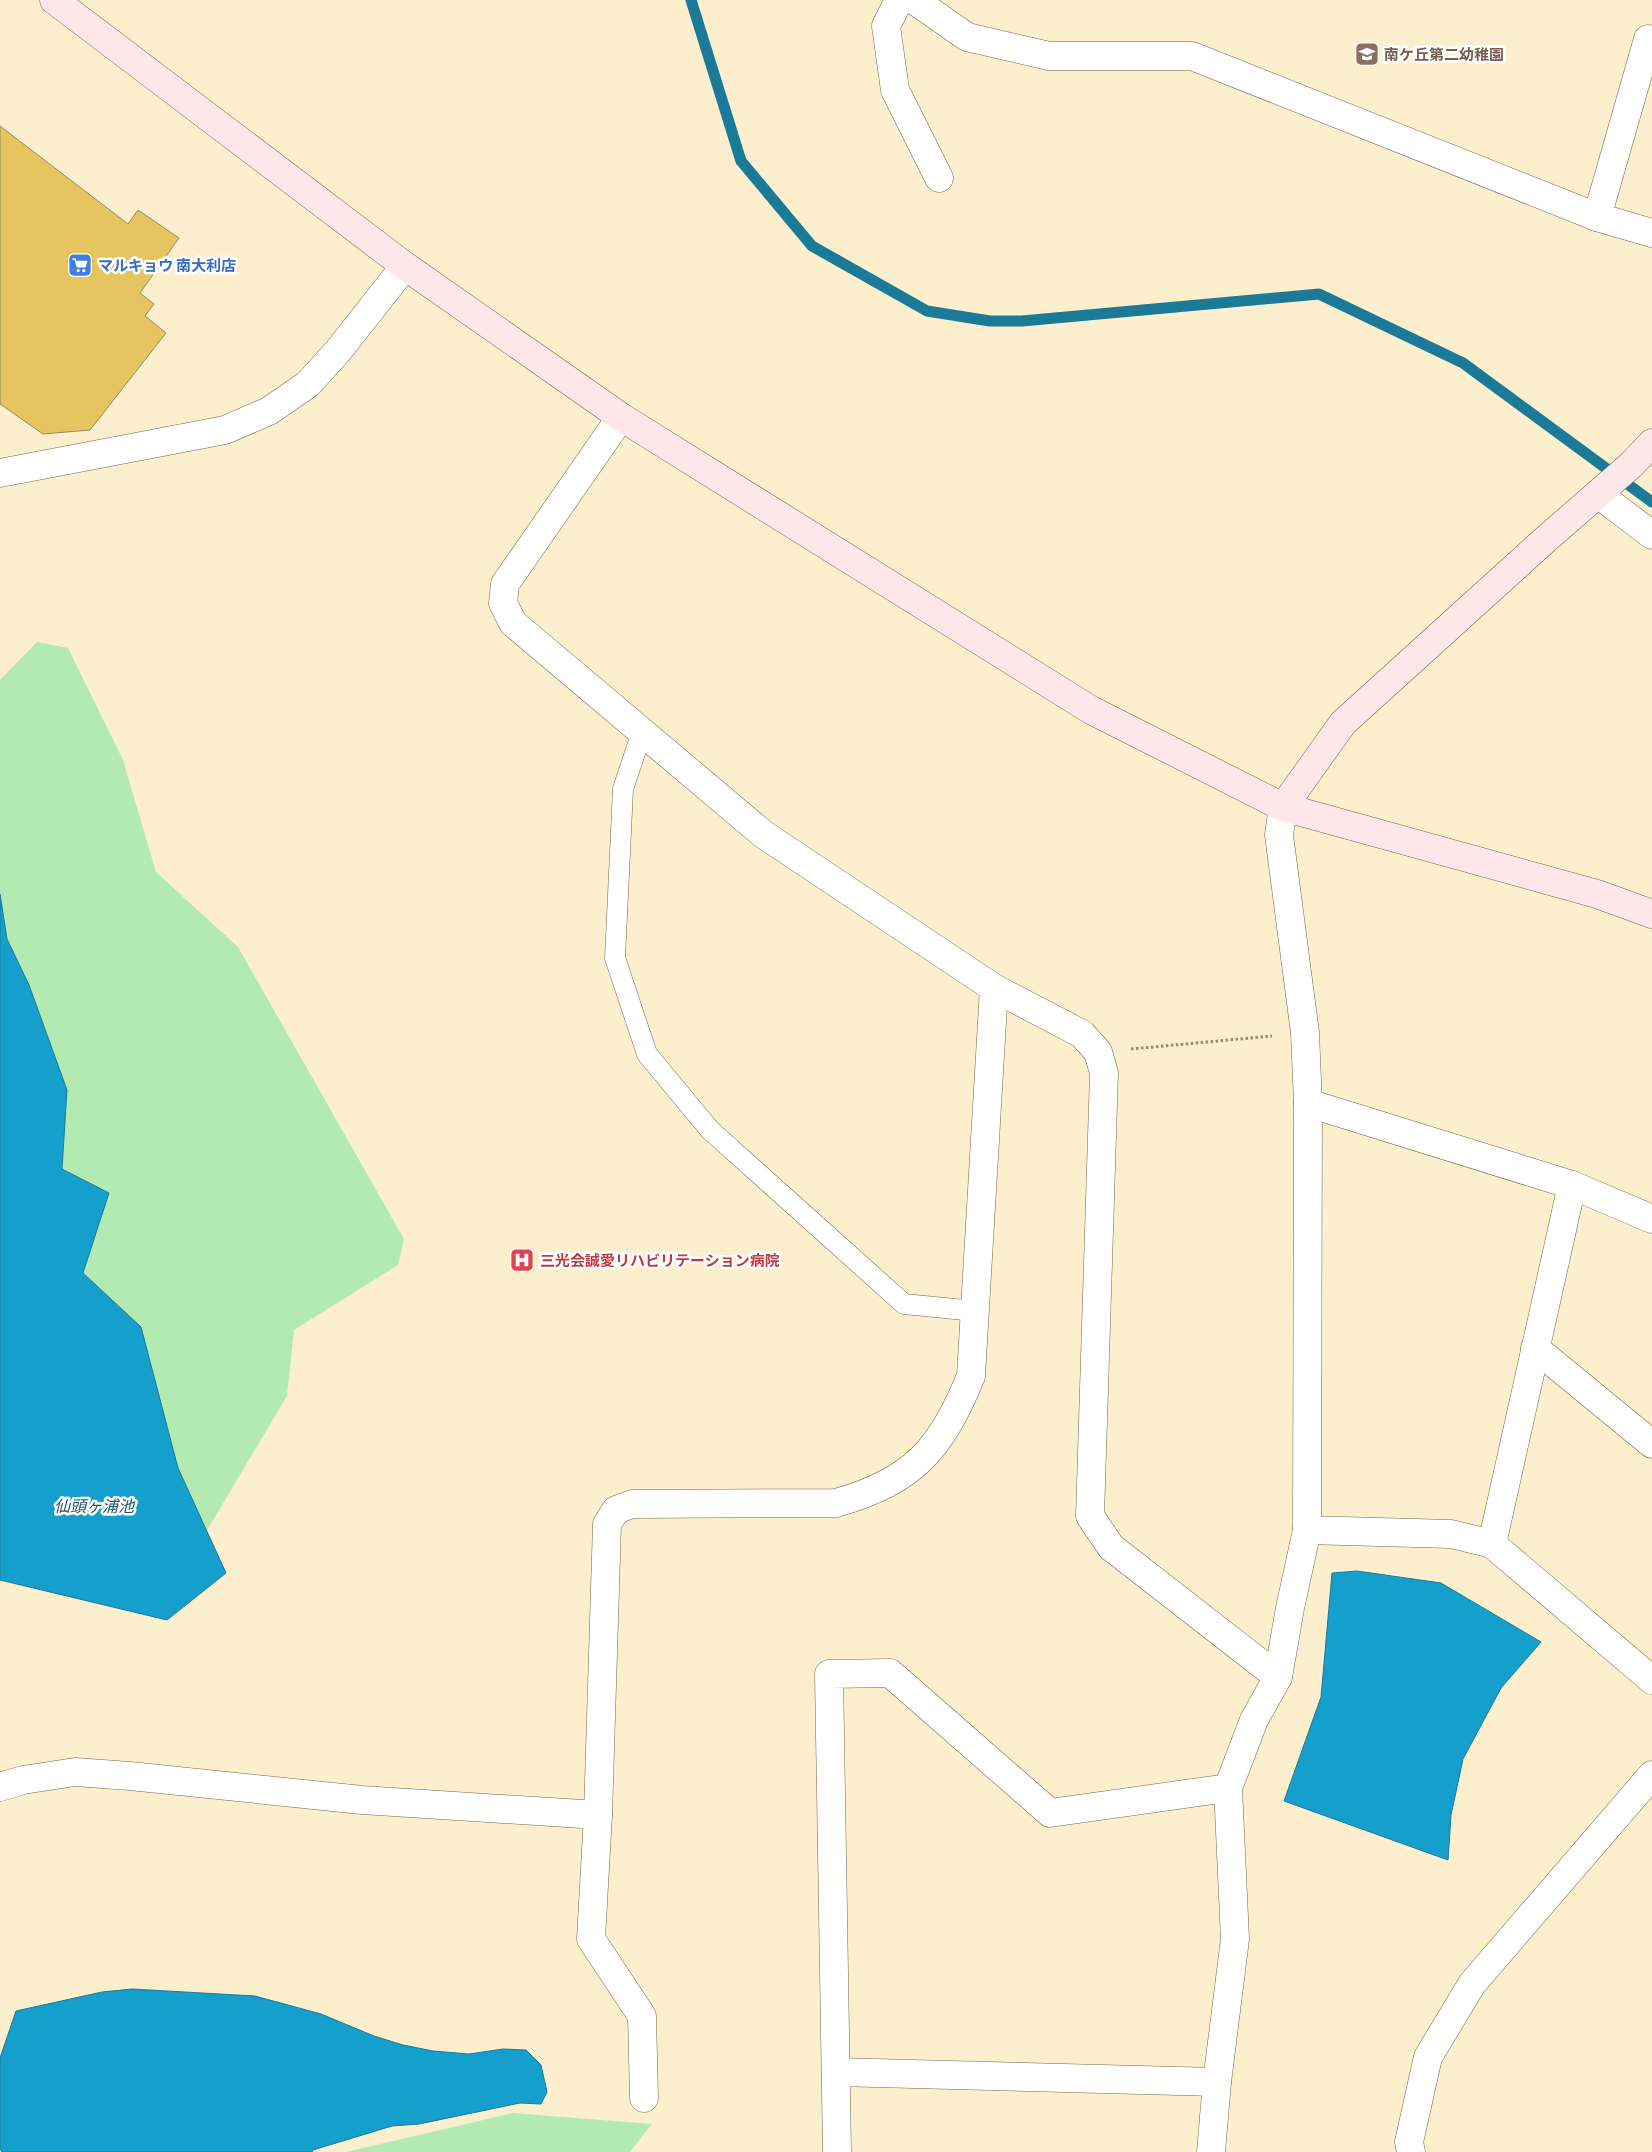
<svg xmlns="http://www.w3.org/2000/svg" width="1652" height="2152" font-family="'Titillium Web','Noto Sans JP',sans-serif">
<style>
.green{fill:#b3eab2}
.water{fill:#159fcd;stroke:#1b7a97}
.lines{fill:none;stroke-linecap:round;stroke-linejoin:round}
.stream{stroke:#1b7a97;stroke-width:11}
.building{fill:#e6c460;stroke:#94896b}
.lane-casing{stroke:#72674a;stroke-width:21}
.street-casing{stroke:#72674a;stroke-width:29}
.secondary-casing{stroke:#72674a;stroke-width:29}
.path{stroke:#948c75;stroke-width:3;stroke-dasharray:2.5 2.5;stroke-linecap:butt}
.lane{stroke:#fff;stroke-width:20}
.street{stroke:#fff;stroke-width:28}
.secondary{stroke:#fee6e9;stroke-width:28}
.labels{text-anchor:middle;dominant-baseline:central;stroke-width:5;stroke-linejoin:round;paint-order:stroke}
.education-label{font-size:15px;font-weight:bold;fill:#785e54;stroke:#fff;text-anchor:start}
.shop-label{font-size:15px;font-weight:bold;fill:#366cbe;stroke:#fff;text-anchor:start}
.health-label{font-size:15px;font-weight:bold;fill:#be3a42;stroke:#fff;text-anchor:start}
.water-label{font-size:16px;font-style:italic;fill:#225367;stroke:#fff}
</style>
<rect width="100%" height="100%" fill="#fbefce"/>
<g class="green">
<path d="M37,642L68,648L123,760L156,872L238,947L404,1239L398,1265L294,1330L287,1396L206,1532L178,1468L141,1327L83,1273L109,1193L62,1169L67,1090L29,985L7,939L0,894V680Z"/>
<path d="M513,2113L652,2124L630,2152H346Z"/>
</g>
<g class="water">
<path d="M0,894L7,939L29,985L67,1090L62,1169L109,1193L83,1273L141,1327L178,1468L226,1573L167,1620L0,1580Z"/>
<path d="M1357,1571L1441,1583L1541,1642L1501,1688L1463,1759L1451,1815L1448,1860L1284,1801L1321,1697L1332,1573Z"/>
<path d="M132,1989L255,1996L321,2014L374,2036L403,2045L433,2051L469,2054L503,2049L526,2050L541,2065L547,2092L541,2104L520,2103L419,2124L392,2126L313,2150L312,2152H2L0,2149V2058L16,2011L102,1992Z"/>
</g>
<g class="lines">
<path class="stream" d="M691,0L741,161L812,246L927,311L990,321H1022L1319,294L1463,363L1652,502"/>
</g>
<path class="building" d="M0,126L128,224L138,210L179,238L140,293L154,304L145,316L166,333L90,430L43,434L0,404Z"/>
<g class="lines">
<g class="lane-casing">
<path id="lane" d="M642,732L623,789L615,958L647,1054L710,1130L904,1304L975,1311"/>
</g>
<g class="street-casing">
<g id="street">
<path d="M899,0L886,26L895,90L939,178"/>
<path d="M914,0L967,37L1049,56H1192L1597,217L1652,233"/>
<path d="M1597,217L1648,39L1652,41"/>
<path d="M621,417L505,584L503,603L513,623L763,834L994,988L1082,1034L1098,1052L1104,1073L1090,1516L1111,1547L1278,1677"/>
<path d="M0,473L225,430L269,411L308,384L338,351L405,266"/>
<path d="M1598,494L1652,535"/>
<path d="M1308,1103L1572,1185L1652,1219"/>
<path d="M1535,1348L1652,1444"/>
<path d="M1307,1530L1451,1534L1492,1544L1652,1680"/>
<path d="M1492,1544L1572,1185"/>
<path d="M0,1787L23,1780L75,1772L130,1776L362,1800L598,1815"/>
<path d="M837,2072L1217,2082"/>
<path d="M644,2098L642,2016L591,1939L598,1815L607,1524L616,1510L632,1504L836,1503C914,1481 941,1449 971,1376L994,988"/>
<path d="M837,2152L829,1674L890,1673L1050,1813L1228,1788"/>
<path d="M1211,2152L1217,2082L1235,1939L1228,1788L1254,1720L1278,1677L1290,1608L1307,1530L1308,1103L1305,1033L1279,835L1283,807"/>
<path d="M1411,2152L1409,2142L1428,2057L1472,1984L1652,1775"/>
</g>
</g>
<g class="secondary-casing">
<g id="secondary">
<path d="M54,0L405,266L621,417L1091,710L1283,807L1597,894L1652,914"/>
<path d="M1283,807L1343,723L1546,539L1631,465L1652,443"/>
</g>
</g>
<path class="path" d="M1131,1049L1272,1036"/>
<use href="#lane" class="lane"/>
<use href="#street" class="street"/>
<use href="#secondary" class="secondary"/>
</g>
<defs>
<g id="school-square" transform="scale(1.25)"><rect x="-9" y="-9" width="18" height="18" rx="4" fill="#8d6e63" stroke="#fff"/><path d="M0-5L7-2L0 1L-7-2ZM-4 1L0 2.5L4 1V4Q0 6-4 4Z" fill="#fff"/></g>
<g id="supermarket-square" transform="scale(1.25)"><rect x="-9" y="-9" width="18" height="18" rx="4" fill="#3f7fe0" stroke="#fff"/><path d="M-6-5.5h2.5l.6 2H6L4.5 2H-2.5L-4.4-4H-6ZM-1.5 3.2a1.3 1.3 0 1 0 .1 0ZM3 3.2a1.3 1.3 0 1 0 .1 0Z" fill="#fff"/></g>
<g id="hospital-square" transform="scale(1.25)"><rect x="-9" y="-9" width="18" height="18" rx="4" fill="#e0444e" stroke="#fff"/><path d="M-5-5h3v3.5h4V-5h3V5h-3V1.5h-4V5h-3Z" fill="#fff"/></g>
</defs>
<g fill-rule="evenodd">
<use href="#school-square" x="1367" y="54"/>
<use href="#supermarket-square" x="80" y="265"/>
<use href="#hospital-square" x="522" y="1260"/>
</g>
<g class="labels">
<g class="education-label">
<text x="1384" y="54">南ケ丘第二幼稚園</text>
</g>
<g class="shop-label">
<text x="98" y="265">マルキョウ 南大利店</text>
</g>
<g class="health-label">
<text x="540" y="1260">三光会誠愛リハビリテーション病院</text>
</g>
<g class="water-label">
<text x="94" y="1506">仙頭ヶ浦池</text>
</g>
</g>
</svg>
